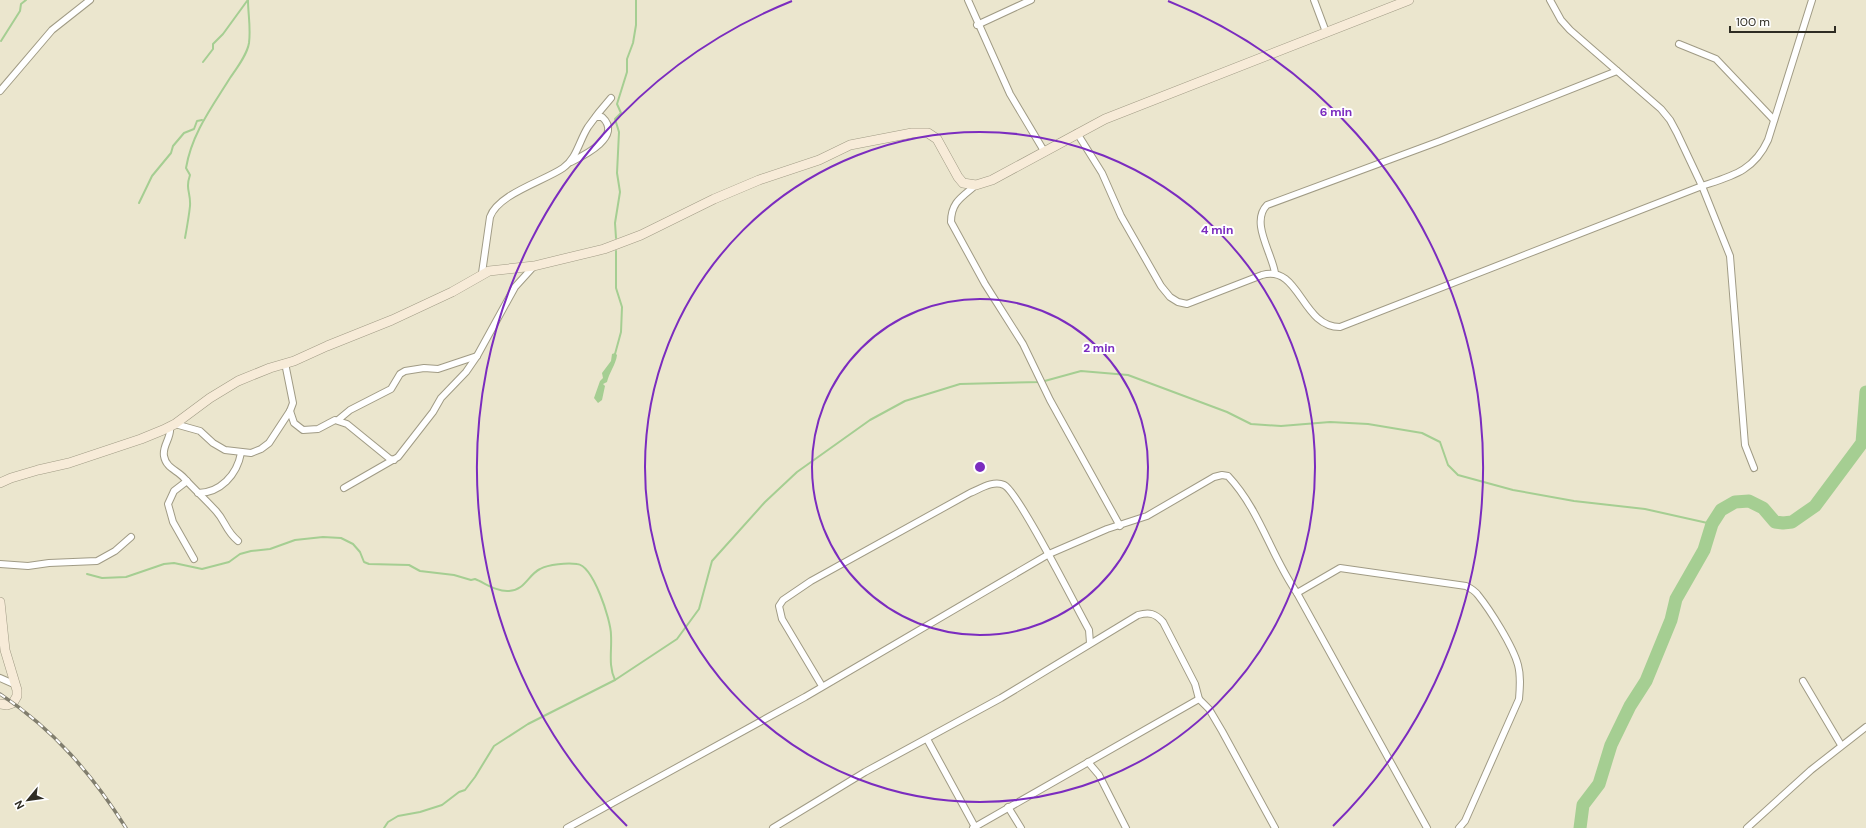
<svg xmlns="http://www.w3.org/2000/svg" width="1866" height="828" font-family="'DM Sans',sans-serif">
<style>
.water{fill:#a5ce92}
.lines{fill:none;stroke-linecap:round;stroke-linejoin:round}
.stream{stroke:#a5ce92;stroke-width:2}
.river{stroke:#a5ce92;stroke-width:13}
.street-casing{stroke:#a09b85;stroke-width:8}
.secondary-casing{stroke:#a09b85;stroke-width:10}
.street{stroke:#fff;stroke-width:6}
.secondary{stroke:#f7ebd8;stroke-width:9}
.rail-casing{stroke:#817e6e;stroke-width:3.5}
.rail{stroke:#fff;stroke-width:2;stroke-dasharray:6;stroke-linecap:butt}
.ring{fill:none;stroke:#7b2cbf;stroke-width:2}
.centre{fill:#7b2cbf;stroke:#fff;stroke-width:2}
.ring-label{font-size:12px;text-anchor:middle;font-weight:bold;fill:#7b2cbf;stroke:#fff;stroke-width:4;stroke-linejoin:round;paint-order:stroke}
</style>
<rect width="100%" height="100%" fill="#ebe6ce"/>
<path class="water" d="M615,353L617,355C616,364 609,373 607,382L603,384L605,386L602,400L598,403L594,398L600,381L603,378L602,373L611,361L612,354Z"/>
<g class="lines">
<g class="stream">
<path d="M1,41L20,11L21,4L26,0"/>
<path d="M203,62L213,49V44L223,34L247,1"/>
<path d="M139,203L152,176L171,153L173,146L184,133L194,129L197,121L202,120"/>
<path d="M185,238C187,227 189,216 190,206C191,192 185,190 190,175L186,168C192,133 212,107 230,78C237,68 247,55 249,43C251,28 248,14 248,0"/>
<path d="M616,238L615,223L620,192L617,173L619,132L615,119L621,113L617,104L627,72V59L633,43L636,25V0"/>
<path d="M615,354L621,332L622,307L616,288V251"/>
<path d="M87,574L102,578L126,577L164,564L174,563L202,569L229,562L240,554L251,551L270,549L295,540L323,537L341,538L353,544L360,552L364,562L369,564L409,565L420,571L454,575L471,580L475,579C485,583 497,592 509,591C525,590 528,575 540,569C549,564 567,563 577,564C593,565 611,620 611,635C612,651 608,665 615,680"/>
<path d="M384,828L388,822L398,816L420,812L442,805L459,792L465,790L475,777L494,746L528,724L615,680L677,639L699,609L712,561L765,502L797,472L870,420L905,401L960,384L1041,382L1081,371L1128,375L1227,412L1251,424L1281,426L1330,422L1368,424L1422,433L1440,442L1448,465L1458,475L1513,490L1574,501L1645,509L1712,524"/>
</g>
<path class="river" d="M1580,828L1583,805L1599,784L1611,745L1630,706L1646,681L1671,620L1676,599L1704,550L1712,524L1721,510L1735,502L1749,501L1763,508L1775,522L1783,523L1792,522L1815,506L1862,443L1866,392"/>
<g class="street-casing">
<g id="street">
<path d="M968,0L1010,94L1044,151"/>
<path d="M1314,0L1326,32"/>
<path d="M1550,0L1561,20L1570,30L1661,109L1670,120L1677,133L1702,186L1730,256L1745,445L1754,468"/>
<path d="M977,25L1031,0"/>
<path d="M1679,44L1716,59L1774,120"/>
<path d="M0,91L52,30L90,0"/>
<path d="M1077,133L1102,173L1121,216L1161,286L1170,297L1178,302L1187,304L1262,275C1300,264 1301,327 1340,327L1702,186C1732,176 1754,171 1768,140L1812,0"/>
<path d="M571,162C585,155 623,136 602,117H596"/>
<path d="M976,185C962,197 951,202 951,222L985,284L1023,344L1050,400L1120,526"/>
<path d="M482,273L490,217C498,194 544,181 563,168C577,158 579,141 588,127C595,117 603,107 611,98"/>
<path d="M1275,273C1272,253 1250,222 1267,205L1440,141L1617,71"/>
<path d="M290,411L294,423L303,430L318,429L335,420L347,424L390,459L394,460"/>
<path d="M338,420L350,410L391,389L400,374L405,371L424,368L438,369L477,356"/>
<path d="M175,424L200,431L213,443L225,450L251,453L261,449L269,443L290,411L293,403L285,363"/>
<path d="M170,426C172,438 162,445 164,456C166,468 177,470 184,478C194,489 206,500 216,511C226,522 225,530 238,541"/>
<path d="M187,481L174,491L168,504L173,522L194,559"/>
<path d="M344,488L398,457L433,412L441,398L466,372L477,356L515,287L534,266"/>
<path d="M198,493C220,493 237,475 241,453"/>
<path d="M0,564L28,566L49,563L97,561L115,551L131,537"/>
<path d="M1297,593L1340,568L1466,586C1470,588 1475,591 1478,595C1490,610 1513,646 1518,665C1521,676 1520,687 1519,699L1465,821L1459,828"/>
<path d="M0,678L16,685"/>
<path d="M1803,681L1841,745"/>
<path d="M822,686L782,619L779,606L783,600L811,581L970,493C980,489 993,480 1004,485C1018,491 1077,609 1089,630L1090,643"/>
<path d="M927,739L975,827"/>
<path d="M1088,762L1099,775L1126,828"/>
<path d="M1008,807L1021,828"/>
<path d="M567,828L805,697L1049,554L1107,529L1147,516L1214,477L1222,475L1228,476C1260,510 1271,556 1297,593L1427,828"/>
<path d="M773,828L865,772L1001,698L1138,615C1149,612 1155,613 1163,622L1195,684L1199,699L1209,709L1222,731L1275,828"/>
<path d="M973,828L1199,699"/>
<path d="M1747,828L1811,770L1866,727"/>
</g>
</g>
<g class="secondary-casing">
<g id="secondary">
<path d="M0,483L11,478L38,470L69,463L141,439L163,430L175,424L210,398L238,381L270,368L294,361L327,346L392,320L452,292L489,271L534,266L604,249L641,235L714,199L759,180L819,160L850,145L912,133H928L937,139L958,177L963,183L976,185L992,180L1105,119L1409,0"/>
<path d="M0,602L5,650L17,690V696L13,703L7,705L0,704"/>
</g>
</g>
<use href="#street" class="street"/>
<use href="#secondary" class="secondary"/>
<g class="rail-casing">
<path id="rail" d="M0,694C54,730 92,774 126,828"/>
</g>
<use href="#rail" class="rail"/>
</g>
<g class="ring">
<circle cx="980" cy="467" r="168"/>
<circle cx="980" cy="467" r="335"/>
<path d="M627 826A503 503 0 0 1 792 1M1168 1A503 503 0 0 1 1333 826"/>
</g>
<circle cx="980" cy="467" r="6" class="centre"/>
<g class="ring-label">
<text x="1336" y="116">6 min</text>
<text x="1217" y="234">4 min</text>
<text x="1099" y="352">2 min</text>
</g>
<g transform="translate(28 800) rotate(241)" stroke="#ffffff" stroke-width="3" paint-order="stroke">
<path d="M0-3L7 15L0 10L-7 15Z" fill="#2e2c23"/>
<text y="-6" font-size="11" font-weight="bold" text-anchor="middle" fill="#2e2c23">N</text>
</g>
<path d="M1730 26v6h105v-6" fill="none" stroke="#2e2c23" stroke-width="2"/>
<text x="1736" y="26" font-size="12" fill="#2e2c23" stroke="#ffffff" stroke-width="3" paint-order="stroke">100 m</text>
</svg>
